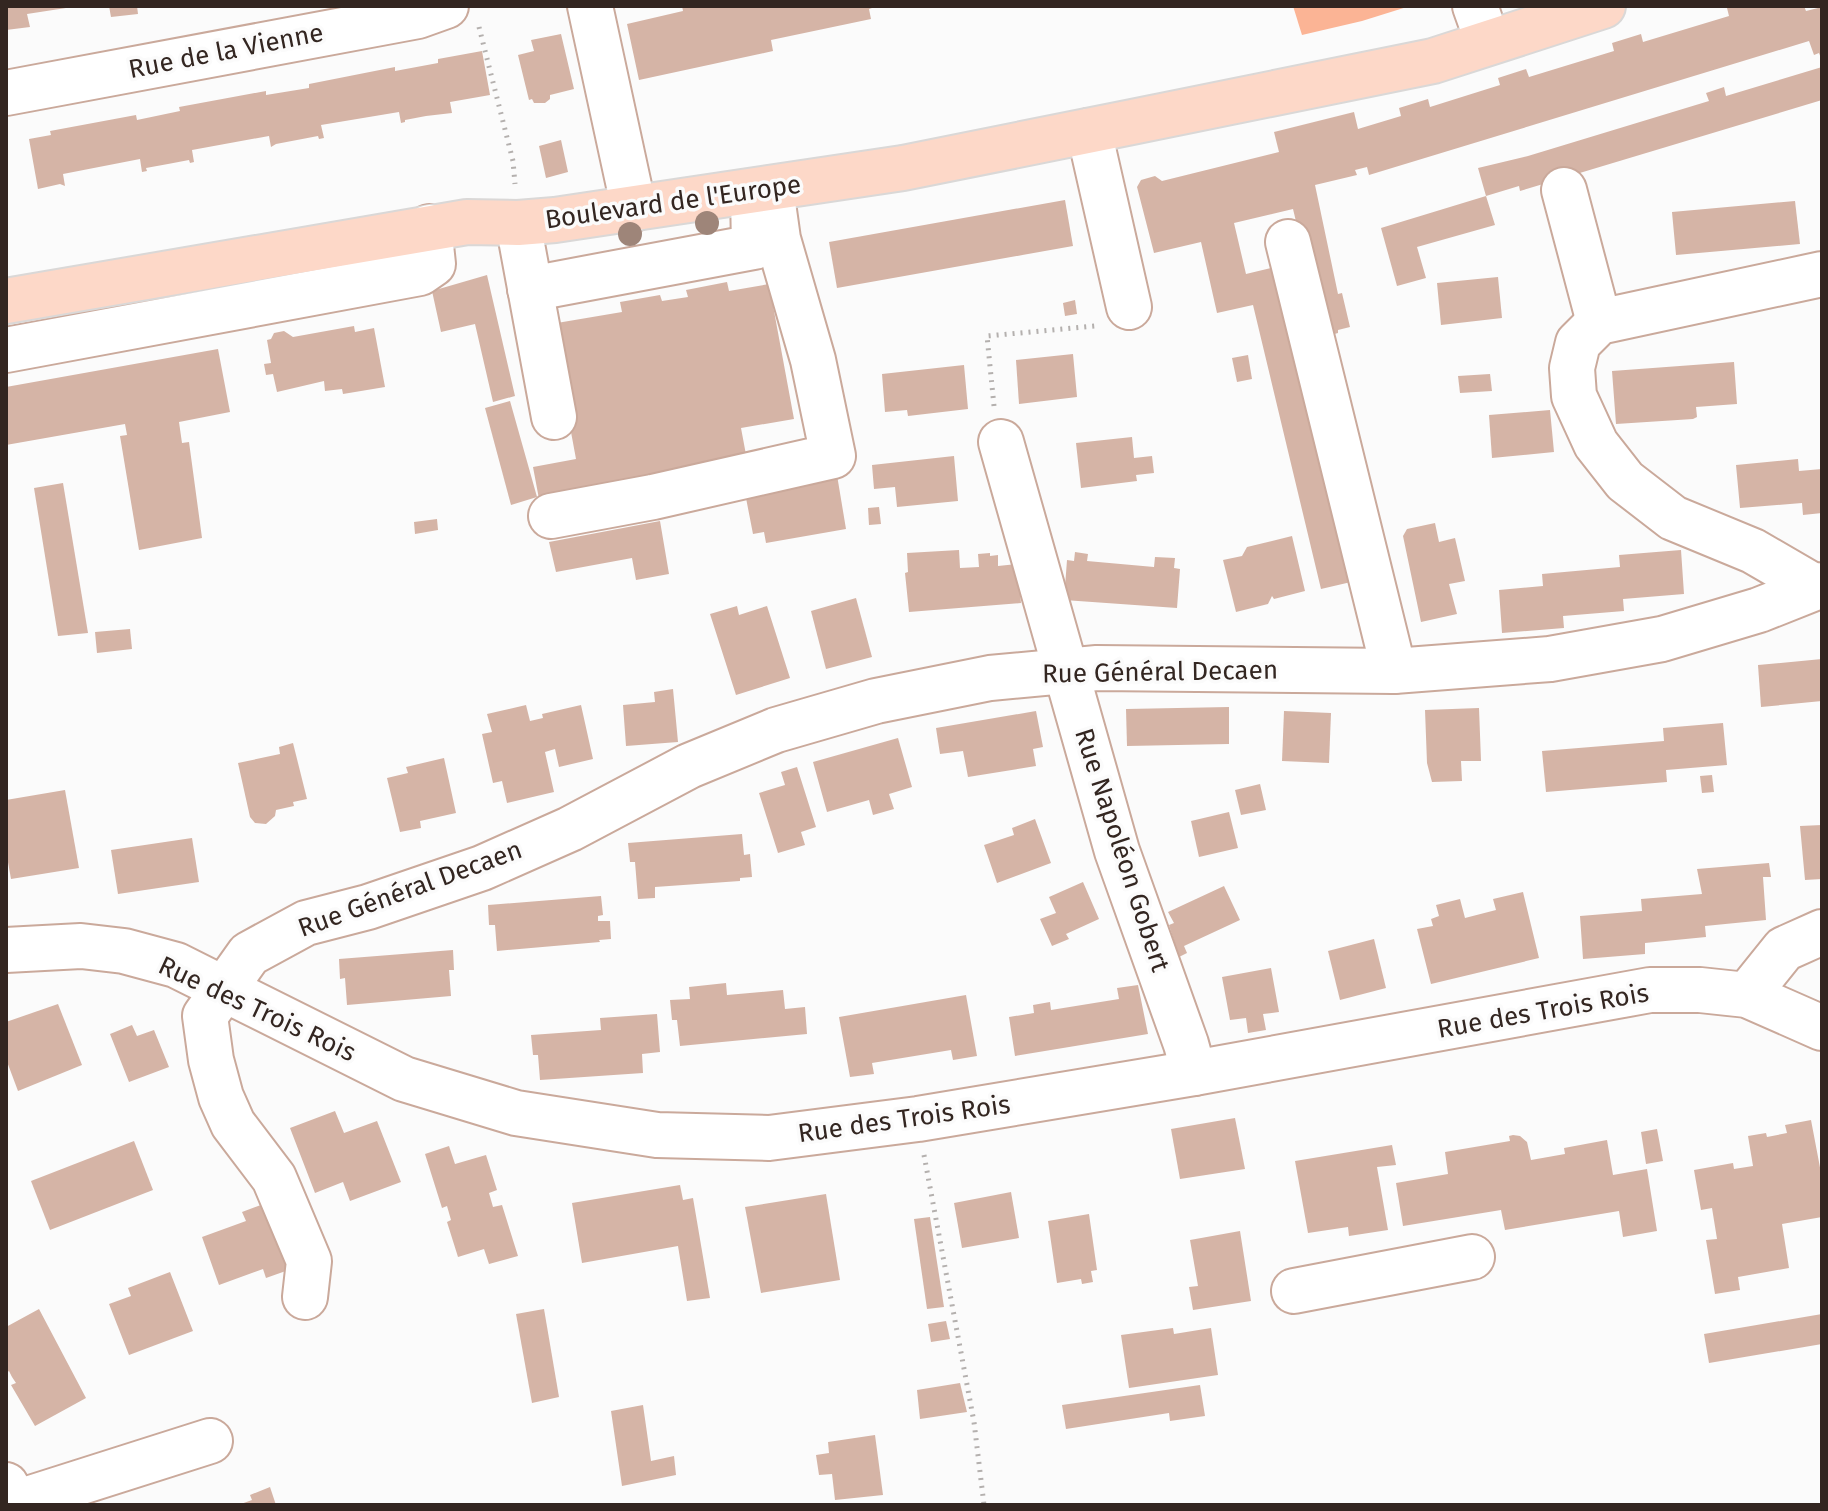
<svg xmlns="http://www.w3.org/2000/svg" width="1828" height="1511" font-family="'Fira Sans',sans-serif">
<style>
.forest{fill:#fbb495}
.building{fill:#d5b4a6}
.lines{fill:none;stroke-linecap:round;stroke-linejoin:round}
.minor-casing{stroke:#caa99b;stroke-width:48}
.major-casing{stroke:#dad8d7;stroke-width:48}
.path{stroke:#b4b0ae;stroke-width:5;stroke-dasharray:2 6;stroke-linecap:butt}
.minor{stroke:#fff;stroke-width:44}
.major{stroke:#fdd8c8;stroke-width:44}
.tree{fill:#9e8579}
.labels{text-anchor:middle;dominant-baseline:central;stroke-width:7;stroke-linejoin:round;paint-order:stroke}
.street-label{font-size:26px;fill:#332621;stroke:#fbfbfb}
</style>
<rect width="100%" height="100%" fill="#fbfbfb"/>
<path class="forest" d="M1293,6H1410L1362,21L1302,35Z"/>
<g class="building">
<path d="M6,6H66V8L27,14L30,27L6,30Z"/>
<path d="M109,6H137L138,14L111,17Z"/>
<path d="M682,6H875V7L869,9L871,19L771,40L773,51L639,80L627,24L683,11Z"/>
<path d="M1733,6H1804L1806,11L1822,7V61L1819,53L1814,55L1809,41L1369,175L1367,167L1355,170L1357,175L1315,185L1338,294L1342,293L1350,327L1338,330V333L1324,337L1293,209L1234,223L1246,274L1275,267L1351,582L1321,589L1253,305L1217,313L1201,242L1154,253L1137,187L1141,180L1155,176L1162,181L1279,152L1274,132L1354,112L1358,129L1401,116L1399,108L1428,99L1430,107L1500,85L1498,78L1526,69L1529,77L1614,51L1612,43L1641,34L1643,42L1729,16L1727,8Z"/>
<path d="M561,34L574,89L550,95V99L545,103H534L532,99L529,100L518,55L534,51L531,40Z"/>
<path d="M482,51L490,95L450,102L452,113L426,116L405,120V122L401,123L399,112L321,125L324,138L319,139L318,136L276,144L271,147L269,136L192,150L194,162L190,163L189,160L168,164L146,168L147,171L142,172L140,159L63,174L65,186L60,184L38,189L29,139L51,135L50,131L136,115L137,120L180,111L179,107L266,91V95L309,88V84L395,67V71L438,63V59Z"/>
<path d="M1822,67V100L1520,191L1519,186L1486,196L1478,168L1528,156L1709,101L1706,93L1724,87L1726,96Z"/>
<path d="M561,140L568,172L546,178L539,146Z"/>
<path d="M1486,196L1495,225L1417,247L1426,278L1397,286L1381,228Z"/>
<path d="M1065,200L1073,246L837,288L829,242Z"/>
<path d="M1795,201L1800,244L1676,255L1672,212Z"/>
<path d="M487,275L515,396L493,402L475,324L441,332L432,291Z"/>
<path d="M1498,277L1502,318L1441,325L1437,283Z"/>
<path d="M727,282L729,291L769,284L794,419L741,428L747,460L539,499L533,467L576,459L551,324L622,312L620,302L660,295L662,301L688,297L686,290Z"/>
<path d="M1075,300L1077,314L1065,316L1063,303Z"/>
<path d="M354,326L355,332L374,328L385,387L343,394L342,389L325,391L324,381L277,392L273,374L266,375L264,364L271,363L267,340L271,339L274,333L284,331L293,337Z"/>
<path d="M218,349L230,412L179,422L182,443L189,442L202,538L139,550L120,436L127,435L125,424L6,445V387Z"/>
<path d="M1073,354L1077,397L1019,404L1016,360Z"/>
<path d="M1248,355L1252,379L1237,382L1232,358Z"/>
<path d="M1734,362L1737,404L1696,407L1697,417L1693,419L1616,424L1612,371Z"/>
<path d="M964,365L968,409L908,416L907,410L885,412L882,374Z"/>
<path d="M1490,374L1492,391L1460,393L1458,376Z"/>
<path d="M510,401L537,497L511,505L485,408Z"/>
<path d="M1550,410L1554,452L1492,458L1489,415Z"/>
<path d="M1132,437L1134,458L1152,456L1154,473L1136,475L1137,481L1081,488L1076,443Z"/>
<path d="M954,456L958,501L897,507L895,487L874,489L872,465Z"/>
<path d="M1798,459L1799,471L1822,469V513L1803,515L1802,503L1740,508L1736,465Z"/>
<path d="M837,475L846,529L766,543L764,532L753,534L746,498Z"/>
<path d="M63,483L88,633L58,636L34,488Z"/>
<path d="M879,507L881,524L869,525L868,508Z"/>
<path d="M437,519L438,530L415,534L414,522Z"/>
<path d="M660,521L669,574L636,580L632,558L556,572L549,542Z"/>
<path d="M1435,523L1439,542L1455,538L1465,581L1449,584L1457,614L1421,622L1403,536L1407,529Z"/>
<path d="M1292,536L1305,591L1274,599L1272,596L1268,604L1236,612L1223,560L1242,556L1247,547Z"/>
<path d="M959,550L960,568L979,567L978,554L990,553V556L998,555V566L1017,564L1021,603L909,612L905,573L908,572L907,553Z"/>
<path d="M1681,550L1684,594L1623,599L1624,611L1563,616L1564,628L1502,633L1499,590L1543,586L1542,574L1620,567L1619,555Z"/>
<path d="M1075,552L1088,554L1087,561L1154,567L1155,557L1175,558L1174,568L1180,569L1177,608L1064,600L1067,560L1074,561Z"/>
<path d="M856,598L872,657L826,669L811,611Z"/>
<path d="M737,606L739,615L767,606L790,678L736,695L710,614Z"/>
<path d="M130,629L132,649L97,653L95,632Z"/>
<path d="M1822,659V701L1761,707L1758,665Z"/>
<path d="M673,689L678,742L626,746L623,705L655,702L654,692Z"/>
<path d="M526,705L530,721L543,718L542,714L581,705L593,759L559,767L555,749L545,752L554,792L507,803L502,781L493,783L482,734L492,732L487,714Z"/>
<path d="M1229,707V744L1127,746L1126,709Z"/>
<path d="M1479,708L1481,761H1461L1462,781L1432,782L1427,763L1425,710Z"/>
<path d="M1036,711L1043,747L1033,749L1036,766L968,777L963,751L940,754L936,728Z"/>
<path d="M1284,711L1331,713L1329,763L1282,761Z"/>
<path d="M1723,723L1727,765L1666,770L1667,782L1546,792L1542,751L1664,741L1663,728Z"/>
<path d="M898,738L912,787L889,794L894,809L873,815L869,800L827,812L813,762Z"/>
<path d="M293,743L307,799L293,802L294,806L276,810L275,816L266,824L255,823L250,817L238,763L280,754L279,747Z"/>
<path d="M444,758L456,813L420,821L421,828L400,832L387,778L408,773L406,767Z"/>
<path d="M797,767L816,827L801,832L805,845L778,853L759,793L785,785L781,772Z"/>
<path d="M1712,775L1714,792L1702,793L1700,776Z"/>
<path d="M1260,784L1266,810L1241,815L1235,790Z"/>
<path d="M65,790L79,868L11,879L6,851V800Z"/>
<path d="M1229,812L1238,848L1199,857L1191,821Z"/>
<path d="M1035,819L1051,863L997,883L984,845L1014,835L1012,828Z"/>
<path d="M1822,825V879L1805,880L1800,826Z"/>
<path d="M742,834L744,855L750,854L752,877L740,878V881L655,887V898L638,899L635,862H630L628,843Z"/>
<path d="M192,838L199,882L118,894L111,850Z"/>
<path d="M1769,863L1771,877H1763L1766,920L1705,926L1706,937L1645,943V954L1583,959L1580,916L1642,911L1641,899L1702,894L1697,869Z"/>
<path d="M1083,882L1099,919L1066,934L1069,939L1052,946L1040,919L1056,913L1049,897Z"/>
<path d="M1224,886L1240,920L1184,946L1187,953L1179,957L1169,925L1174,923L1168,912Z"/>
<path d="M1523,892L1539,958L1431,984L1417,929L1433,926L1431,919L1439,916L1436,905L1460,899L1465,918L1496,910L1493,899Z"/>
<path d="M601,896L603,915L598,916V921H610L611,939L599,940L600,942L497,951L495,925H489L488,905Z"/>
<path d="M1374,939L1386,988L1340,1000L1328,951Z"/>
<path d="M453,950L454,970H449L451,996L347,1005L345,978L340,979L339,959Z"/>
<path d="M1271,968L1279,1012L1263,1014L1266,1030L1248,1033L1246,1018L1230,1020L1222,977Z"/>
<path d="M726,983L727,995L783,990L785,1009L805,1007L807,1034L680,1046L677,1020H672L670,1000L690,999L689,987Z"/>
<path d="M1138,985L1148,1034L1015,1056L1009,1017L1034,1013L1033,1005L1050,1002L1051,1010L1119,999L1117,988Z"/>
<path d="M966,995L977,1056L953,1060L951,1050L872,1063L874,1074L850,1077L839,1017Z"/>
<path d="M58,1004L82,1065L18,1091L6,1059V1022Z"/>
<path d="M657,1014L660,1052L642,1054L643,1073L540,1080L538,1055H533L531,1035L601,1030L600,1018Z"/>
<path d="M132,1025L137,1036L154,1030L169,1067L129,1082L110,1034Z"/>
<path d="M335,1111L344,1133L377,1121L401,1182L350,1201L343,1182L315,1193L290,1128Z"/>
<path d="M1235,1118L1245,1169L1180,1179L1171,1129Z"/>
<path d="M1811,1120L1822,1178V1217L1782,1224L1789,1268L1738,1277L1740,1290L1715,1294L1706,1240L1717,1239L1712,1208L1701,1210L1694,1170L1733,1163L1734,1169L1753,1166L1748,1136L1766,1133L1767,1137L1787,1133L1785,1125Z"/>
<path d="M1657,1129L1663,1161L1646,1164L1641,1132Z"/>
<path d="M1513,1135L1520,1136L1527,1142L1531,1160L1565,1154L1564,1148L1607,1140L1613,1175L1647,1169L1657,1231L1623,1237L1619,1211L1505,1230L1501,1210L1403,1226L1396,1183L1448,1174L1445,1152L1510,1141L1509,1136Z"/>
<path d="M134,1141L153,1190L50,1230L31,1181Z"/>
<path d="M1392,1145L1396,1165L1377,1167L1388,1230L1349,1236L1348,1227L1308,1233L1295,1161Z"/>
<path d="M449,1146L455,1164L486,1155L497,1190L489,1193L493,1207L502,1205L518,1256L489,1264L484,1249L458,1257L447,1222L451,1220L447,1206L442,1208L425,1154Z"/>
<path d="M680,1185L683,1200L693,1198L710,1298L687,1301L678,1246L582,1263L572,1203Z"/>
<path d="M1011,1192L1019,1238L962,1248L954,1203Z"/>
<path d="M826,1194L840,1280L761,1293L745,1207Z"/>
<path d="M272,1201L297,1267L266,1278L263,1269L219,1285L202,1237L246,1221L242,1212Z"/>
<path d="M1089,1214L1097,1270L1091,1271L1093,1282L1082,1284L1081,1279L1057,1283L1048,1221Z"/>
<path d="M930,1217L944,1307L927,1309L914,1219Z"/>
<path d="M1240,1231L1251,1301L1193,1310L1189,1287L1198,1286L1190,1240Z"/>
<path d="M170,1272L193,1331L129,1355L109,1304L131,1296L128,1288Z"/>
<path d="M39,1309L86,1398L35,1426L11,1385L16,1383L12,1377L9,1371L6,1373V1327Z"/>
<path d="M544,1309L559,1397L532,1403L516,1314Z"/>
<path d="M1822,1314V1344L1709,1363L1704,1334Z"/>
<path d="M946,1321L950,1339L931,1342L928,1324Z"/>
<path d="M1173,1328L1174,1334L1211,1328L1218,1375L1129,1388L1121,1335Z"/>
<path d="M960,1383L967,1412L920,1419L917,1390Z"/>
<path d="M1200,1385L1205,1416L1170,1421L1169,1413L1066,1429L1062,1405Z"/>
<path d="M643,1405L651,1461L674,1456L676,1475L622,1486L611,1411Z"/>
<path d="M875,1435L883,1495L835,1500L832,1474L819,1475L816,1455L829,1453L828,1442Z"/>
<path d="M270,1487L276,1505H238L252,1500L250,1495Z"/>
</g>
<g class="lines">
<g class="minor-casing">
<g id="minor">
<path d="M590,6L634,209"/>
<path d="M1475,6L1480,20"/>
<path d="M6,93L418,16L446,6"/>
<path d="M1089,131L1129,307"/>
<path d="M1564,190L1599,322"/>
<path d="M518,223L554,417"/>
<path d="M1288,242L1394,671"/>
<path d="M530,289L754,247L753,194"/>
<path d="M6,350L420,273L433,264L429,227"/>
<path d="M1001,442L1117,851L1186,1044L1194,1073"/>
<path d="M551,516L653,497L833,456L813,360L778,239L771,189"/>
<path d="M1815,587L1753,551L1673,518L1625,481L1596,444L1574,396L1572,368L1578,343L1599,322L1822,274"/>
<path d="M6,950L81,946L124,951L176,965L404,1079L516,1113L657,1135L769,1138L918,1119L1194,1073L1650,990H1700L1747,995L1822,1028"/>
<path d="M1747,995L1784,949L1822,932"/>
<path d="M1294,1291L1472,1257"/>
<path d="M305,1297L309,1261L274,1178L233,1124L221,1097L211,1060L205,1016L249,954L306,923L368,907L482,868L570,829L689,766L776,730L876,701L990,678L1097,668L1394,671L1550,659L1662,639L1759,610L1822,585"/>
<path d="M6,1485L15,1503L210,1441"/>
</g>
</g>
<g class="major-casing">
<path id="major" d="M6,301L467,222L518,223L555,220L903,168L1132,122L1433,61L1603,6"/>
</g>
<g class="path">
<path d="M479,27L513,161L515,184"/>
<path d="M994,406L987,336L1095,326"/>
<path d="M924,1155L974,1422L984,1505"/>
</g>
<use href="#minor" class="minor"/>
<use href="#major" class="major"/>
</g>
<g class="tree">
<circle cx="707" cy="223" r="12"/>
<circle cx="630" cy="234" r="12"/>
</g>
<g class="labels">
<g class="street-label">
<text transform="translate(226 51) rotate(-11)">Rue de la Vienne</text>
<text transform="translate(673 202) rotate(-8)">Boulevard de l'Europe</text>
<text transform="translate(1160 672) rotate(-1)">Rue Général Decaen</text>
<text transform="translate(1122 850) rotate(72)">Rue Napoléon Gobert</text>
<text transform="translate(410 889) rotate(-20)">Rue Général Decaen</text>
<text transform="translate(257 1009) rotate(25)">Rue des Trois Rois</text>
<text transform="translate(1543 1011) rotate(-10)">Rue des Trois Rois</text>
<text transform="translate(904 1119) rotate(-8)">Rue des Trois Rois</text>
</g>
</g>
<rect width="1828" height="1511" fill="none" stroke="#332621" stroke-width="16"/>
</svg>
